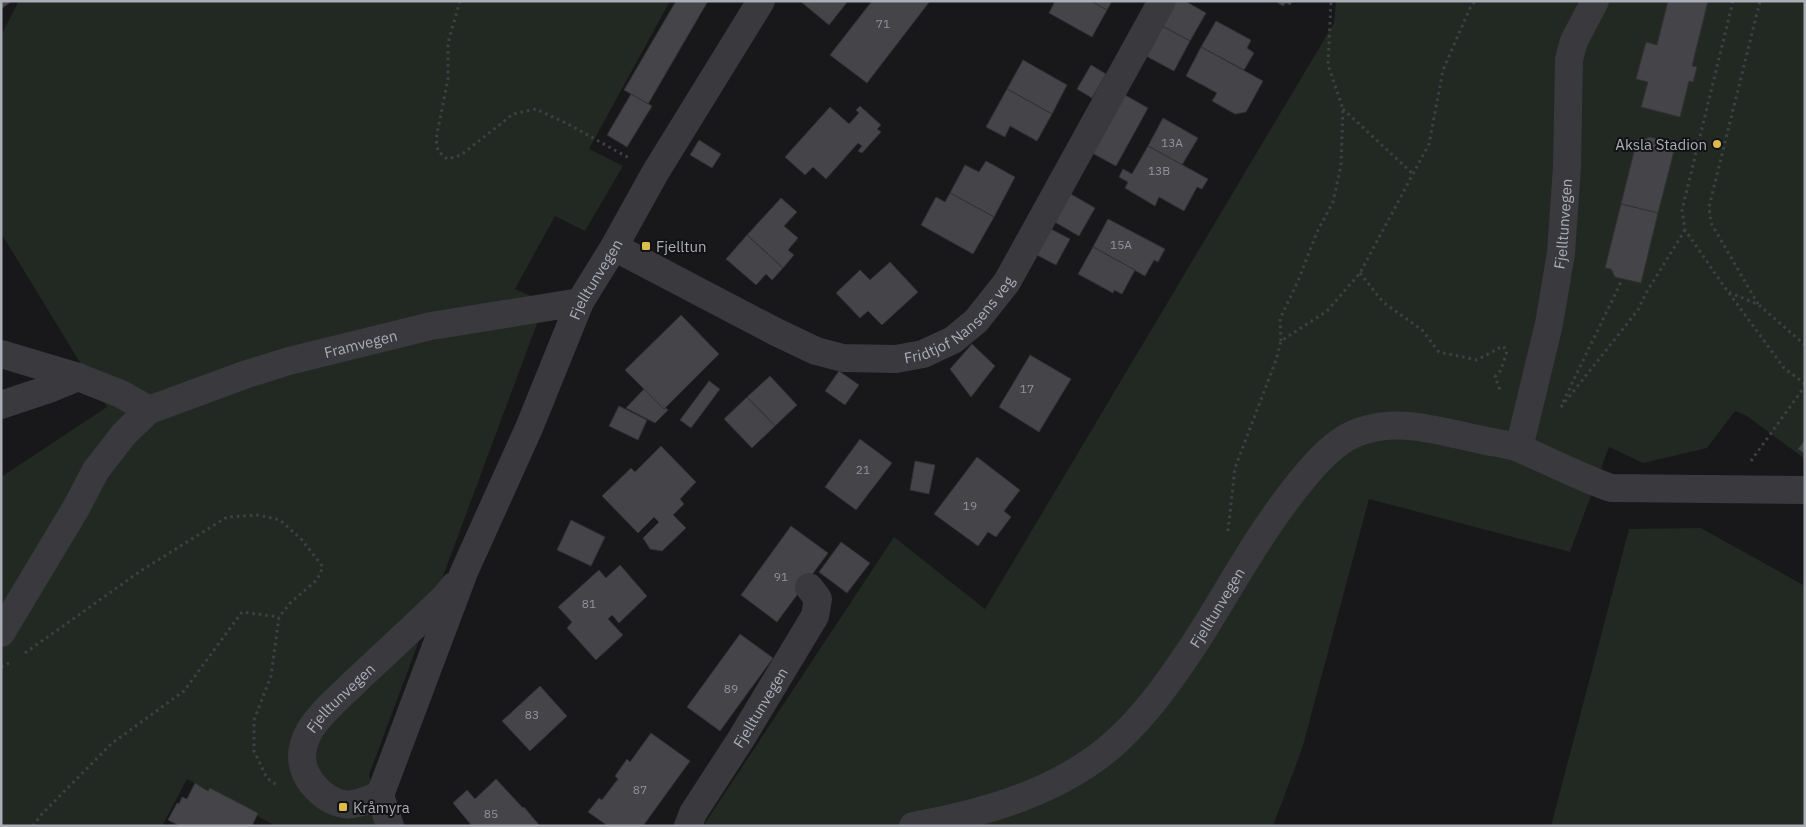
<svg xmlns="http://www.w3.org/2000/svg" width="1806" height="827" font-family="'IBM Plex Sans',sans-serif">
<style>
.green{fill:#222923}
.building{fill:#454549;stroke:#323235}
.lines{fill:none;stroke-linecap:round;stroke-linejoin:round}
.path{stroke:#3f4045;stroke-width:3;stroke-dasharray:2.5 4;stroke-linecap:butt}
.minor{stroke:#39393e;stroke-width:28}
.poi-dot{fill:#ddba4c;stroke:#131214;stroke-width:2}
.labels{text-anchor:middle;dominant-baseline:central;stroke-width:4;stroke-linejoin:round;paint-order:stroke}
.number-label{font-size:12px;fill:#92949c}
.poi-label{font-size:15px;fill:#abaeb7;stroke:#131214;text-anchor:start}
.street-label{font-size:15px;fill:#abaeb7;stroke:#131214}
</style>
<rect width="100%" height="100%" fill="#181719"/>
<g class="green">
<path d="M19,1H670L589,149L623,166L585,231L555,216L515,289L545,302L369,775L390,826H276L187,779L162,826H1V477L107,407L1,233V35Z"/>
<path d="M1336,1H1805V459L1747,416L1735,411L1707,448L1643,463L1609,447L1570,552L1369,499L1302,749L1273,826H703L894,537L985,609L1334,23Z"/>
<path d="M1701,528L1805,586V826H1551L1629,529Z"/>
</g>
<g class="building">
<path d="M1,1H12L1,9Z"/>
<path d="M676,1H708L648,104L624,90Z"/>
<path d="M800,1H848L829,25Z"/>
<path d="M872,1H930L867,83L830,55Z"/>
<path d="M1055,1H1091L1107,10L1092,37L1049,13Z"/>
<path d="M1091,1H1112L1107,10Z"/>
<path d="M1175,1H1185L1206,13L1190,41L1162,26Z"/>
<path d="M1275,1H1293L1290,5L1286,3L1283,6Z"/>
<path d="M1668,1H1708L1692,66L1697,67L1693,82L1689,81L1680,117L1641,107L1648,82L1636,79L1646,42L1657,45Z"/>
<path d="M1216,21L1251,40L1247,48L1254,53L1244,70L1201,47Z"/>
<path d="M1162,26L1190,41L1174,71L1146,56Z"/>
<path d="M1201,47L1263,81L1246,112L1235,114L1212,101L1217,93L1186,76Z"/>
<path d="M1023,60L1067,85L1052,114L1007,89Z"/>
<path d="M1091,65L1106,74L1092,98L1077,89Z"/>
<path d="M1007,89L1052,114L1037,141L1010,126L1005,137L986,127Z"/>
<path d="M631,94L652,106L627,147L607,135Z"/>
<path d="M1125,95L1148,108L1116,166L1092,153Z"/>
<path d="M860,106L881,125L877,129L881,132L862,153L858,151L862,146L858,143L826,179L813,167L805,175L785,157L830,107L849,124L859,113L856,110Z"/>
<path d="M1163,118L1198,138L1182,165L1148,146Z"/>
<path d="M1649,137L1676,143L1658,213L1621,204L1637,140L1642,141Z"/>
<path d="M699,140L721,154L712,168L690,155Z"/>
<path d="M1148,146L1208,179L1202,189L1197,187L1184,211L1159,197L1155,206L1125,188L1128,182L1119,177L1123,169L1132,174Z"/>
<path d="M986,161L1015,177L994,217L950,193L965,165L979,172Z"/>
<path d="M950,193L994,217L973,254L921,225L936,197L945,202Z"/>
<path d="M1069,193L1095,208L1079,236L1053,221Z"/>
<path d="M781,198L797,212L784,226L798,238L788,250L794,255L783,268L747,235Z"/>
<path d="M1621,204L1658,213L1641,283L1615,277L1611,269L1605,268Z"/>
<path d="M1108,219L1165,249L1158,262L1154,260L1145,276L1093,247Z"/>
<path d="M1051,229L1070,239L1056,265L1037,255Z"/>
<path d="M747,235L783,268L772,280L766,274L756,285L726,259Z"/>
<path d="M1093,247L1135,270L1122,294L1114,290L1113,293L1078,274Z"/>
<path d="M890,262L918,292L882,325L868,311L860,318L836,293L860,270L870,280Z"/>
<path d="M681,315L719,354L664,409L625,370Z"/>
<path d="M972,344L995,366L971,397L950,369Z"/>
<path d="M1030,355L1071,379L1039,432L999,407Z"/>
<path d="M839,371L859,385L845,405L825,391Z"/>
<path d="M770,376L797,405L775,426L747,397Z"/>
<path d="M709,381L720,389L691,428L680,420Z"/>
<path d="M644,389L664,409L666,408L668,410L655,423L626,408Z"/>
<path d="M747,397L775,426L752,448L724,419Z"/>
<path d="M619,406L647,420L638,440L609,426Z"/>
<path d="M860,439L892,463L856,510L825,487Z"/>
<path d="M1805,440V454L1798,449Z"/>
<path d="M661,446L696,482L680,499L684,504L673,515L686,528L662,551L650,549L643,538L659,522L654,517L638,533L602,496L631,468L635,472Z"/>
<path d="M977,457L1020,490L1004,511L1011,517L996,537L988,532L978,546L934,514Z"/>
<path d="M915,461L935,465L929,494L910,490Z"/>
<path d="M571,520L605,537L591,566L557,550Z"/>
<path d="M791,526L828,553L777,622L741,595Z"/>
<path d="M841,542L870,563L847,593L819,572Z"/>
<path d="M620,565L647,596L619,623L612,615L608,619L623,635L596,660L567,628L572,622L558,607L599,570L606,578Z"/>
<path d="M740,634L773,658L720,731L687,707Z"/>
<path d="M540,686L567,716L530,751L502,721Z"/>
<path d="M651,733L690,761L643,826H608L588,812L599,798L602,800L618,779L615,776L627,759L630,762Z"/>
<path d="M496,779L523,808L524,807L540,826H472L453,803L467,790L475,799Z"/>
<path d="M195,783L208,791L210,788L258,813L252,826H180L168,820L177,803L179,804L182,797L187,799Z"/>
</g>
<g class="lines">
<g class="path">
<path d="M460,1L448,43V79L436,139L438,151L447,159L461,155L513,114L536,109L568,124L629,158"/>
<path d="M1733,1L1682,210L1685,230L1728,292L1759,305L1805,345"/>
<path d="M1343,109L1413,174"/>
<path d="M1360,273L1383,302L1422,330L1439,352L1477,360L1503,346L1507,351L1501,370L1495,377L1501,393"/>
<path d="M1729,293L1784,368L1805,384"/>
<path d="M1758,304L1711,223L1709,207L1760,1"/>
<path d="M1281,341L1280,319L1298,281L1317,232L1333,202L1341,165L1343,109L1328,65L1331,1"/>
<path d="M1563,402L1622,280"/>
<path d="M1561,407L1638,310L1646,293L1685,230"/>
<path d="M1751,461L1805,386"/>
<path d="M1228,531L1235,468L1276,360L1281,341L1327,311L1360,273L1429,144L1443,70L1470,8L1475,1"/>
<path d="M25,653L142,570L227,517L259,515L280,520L302,540L323,567L317,580L291,602L279,617L271,676L254,720V751L267,778L278,786"/>
<path d="M1,667L9,663"/>
<path d="M33,826L41,815L111,744L184,691L242,612L279,617"/>
</g>
<g class="minor">
<path id="s1" d="M614,247L776,332L816,351L843,358L896,359L923,354L953,340L976,321L1007,282L1162,1"/>
<path d="M1,354L78,377L121,394L149,410"/>
<path d="M1,405L49,389L78,377"/>
<path id="s2" d="M1519,448L1549,324L1561,253L1567,167L1569,59L1574,41L1595,1"/>
<path id="s3" d="M1,633L76,508L96,470L124,434L149,410L247,374L289,361L431,326L580,302"/>
<path id="s4" d="M380,795C356,805 342,811 320,792C308,781 299,766 303,748C304,742 308,732 312,727C324,709 343,694 359,678C388,651 417,624 445,597L454,586"/>
<path id="s5" d="M390,826L380,795L464,572L529,428L580,302L614,247L655,173L761,1"/>
<path id="s6" d="M688,826L693,813L741,739L815,616L818,599L809,587"/>
<path id="s7" d="M913,826C985,813 1064,791 1119,739C1148,712 1171,679 1193,646C1228,592 1257,536 1297,486C1310,470 1323,454 1340,442C1348,436 1360,431 1369,429C1405,419 1447,433 1482,440C1495,443 1509,444 1521,449C1551,462 1580,477 1611,488L1805,490"/>
</g>
</g>
<g class="poi-dot">
<circle cx="1717" cy="144" r="5"/>
<rect x="641" y="241" width="10" height="10" rx="2.5"/>
<rect x="338" y="802" width="10" height="10" rx="2.5"/>
</g>
<g class="labels">
<g class="number-label">
<text x="883" y="23">71</text>
<text x="1172" y="142">13A</text>
<text x="1159" y="170">13B</text>
<text x="1121" y="244">15A</text>
<text x="1027" y="388">17</text>
<text x="863" y="469">21</text>
<text x="970" y="505">19</text>
<text x="781" y="576">91</text>
<text x="589" y="603">81</text>
<text x="731" y="688">89</text>
<text x="532" y="714">83</text>
<text x="640" y="789">87</text>
<text x="491" y="813">85</text>
</g>
<g class="poi-label">
<text x="1707" y="144" text-anchor="end">Aksla Stadion</text>
<text x="656" y="246">Fjelltun</text>
<text x="353" y="807">Kråmyra</text>
</g>
<g class="street-label">
<text stroke="none"><textPath href="#s2" startOffset="229">Fjelltunvegen</textPath></text>
<text stroke="none"><textPath href="#s5" startOffset="592">Fjelltunvegen</textPath></text>
<text stroke="none"><textPath href="#s1" startOffset="385">Fridtjof Nansens veg</textPath></text>
<text stroke="none"><textPath href="#s3" startOffset="491">Framvegen</textPath></text>
<text stroke="none"><textPath href="#s7" startOffset="391">Fjelltunvegen</textPath></text>
<text stroke="none"><textPath href="#s4" startOffset="178">Fjelltunvegen</textPath></text>
<text stroke="none"><textPath href="#s6" startOffset="139">Fjelltunvegen</textPath></text>
</g>
</g>
<rect width="1806" height="827" fill="none" stroke="#abaeb7" stroke-width="5"/>
</svg>
